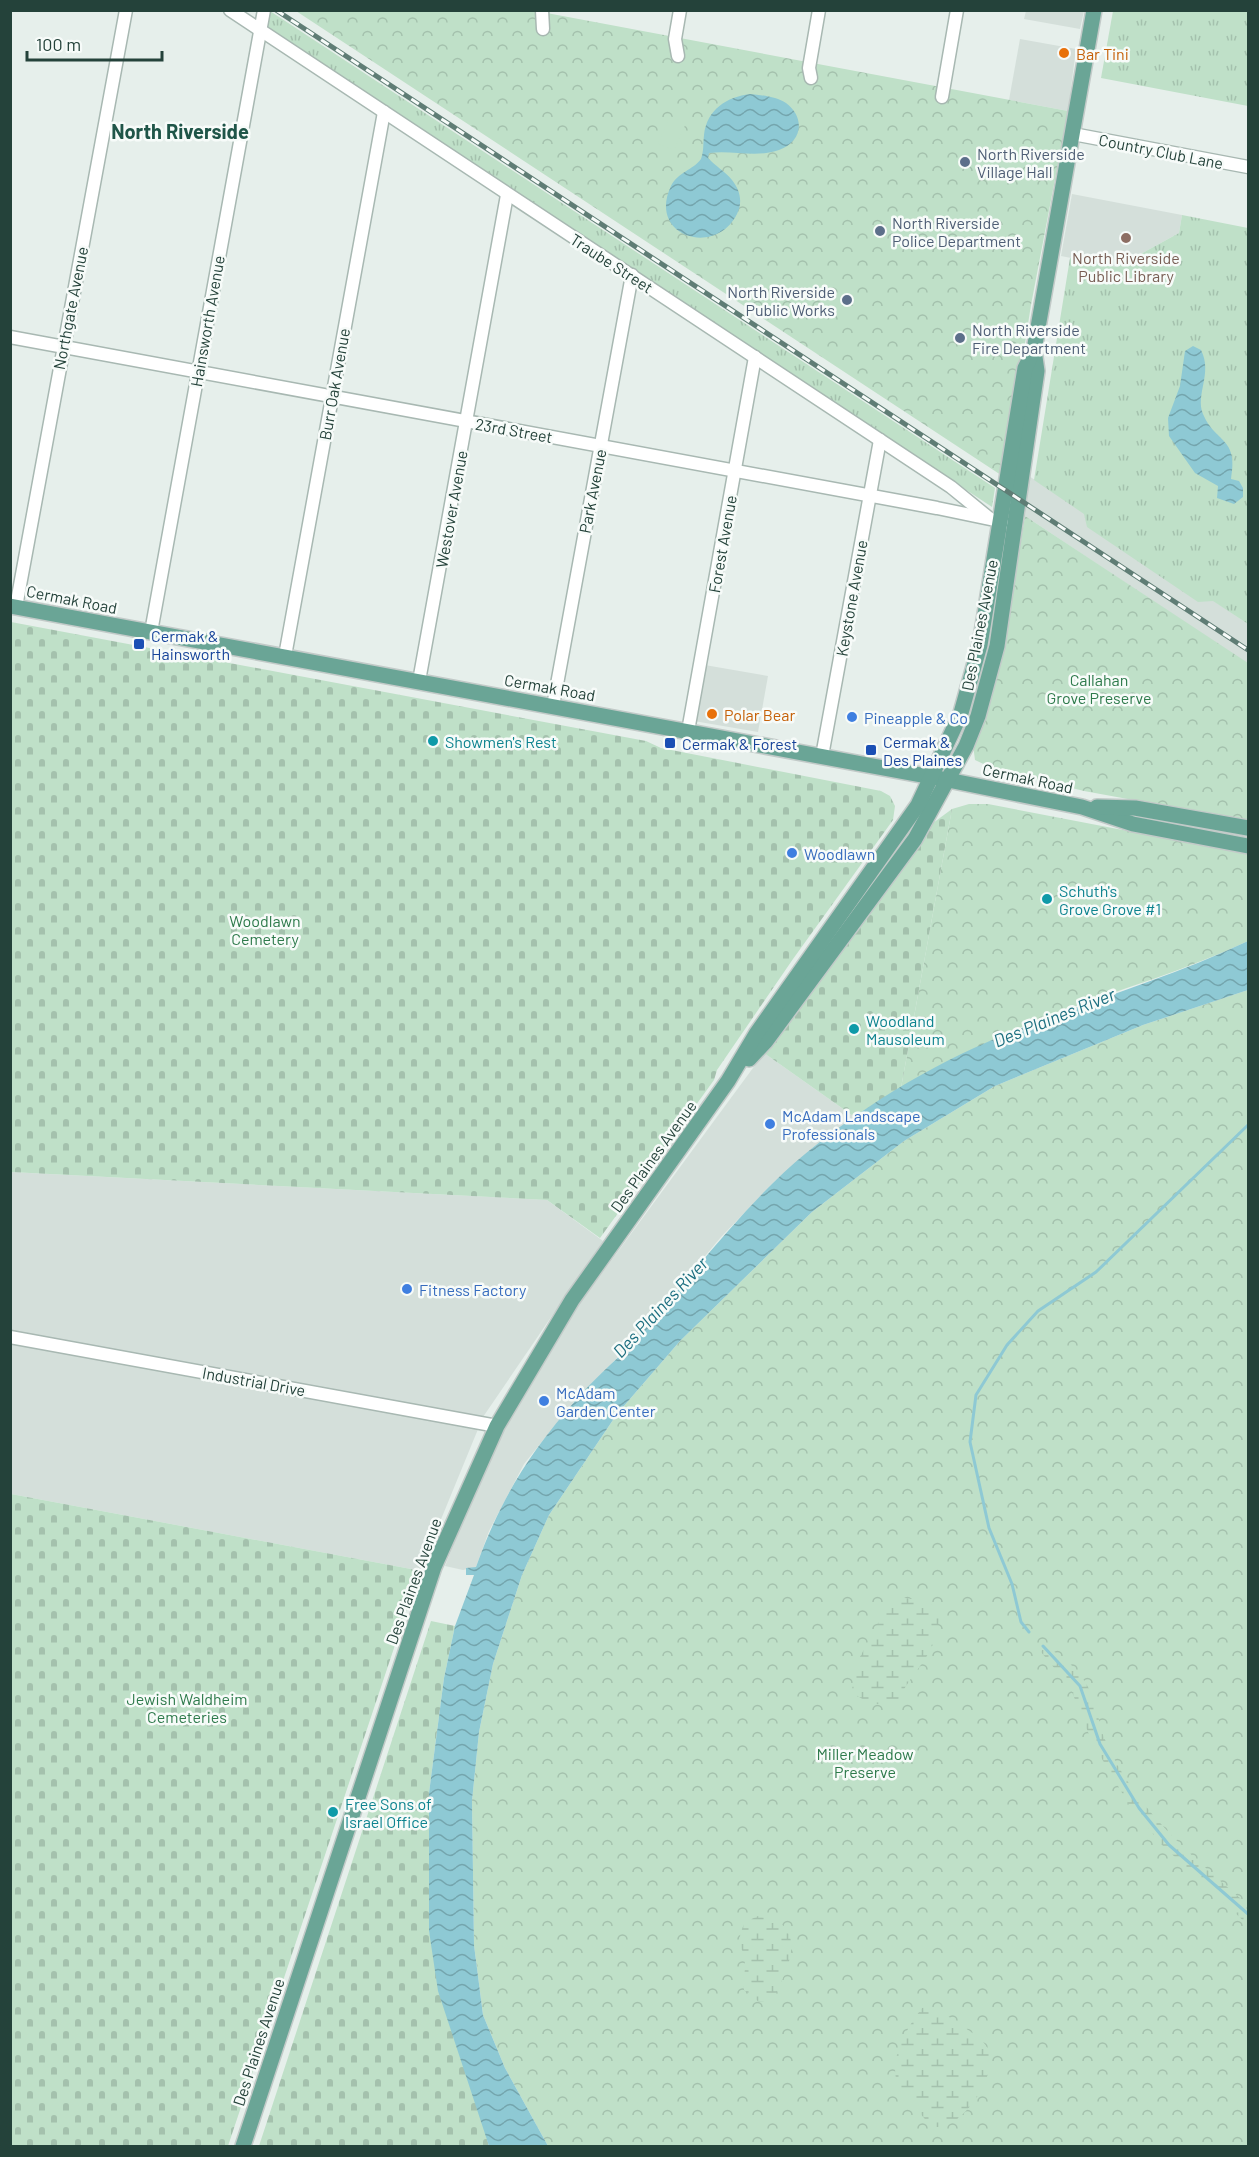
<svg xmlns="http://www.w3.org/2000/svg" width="1259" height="2157" font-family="Barlow,sans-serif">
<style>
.built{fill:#d4dfda}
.grass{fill:url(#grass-tufts)}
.forest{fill:url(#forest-crowns)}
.wetland{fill:url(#wetland-marsh)}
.cemetery{fill:url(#cemetery-stones)}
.pitch{fill:#bfe0c8}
.water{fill:url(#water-waves)}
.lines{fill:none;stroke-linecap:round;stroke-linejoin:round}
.stream{stroke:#8ec9d4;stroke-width:3}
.minor-casing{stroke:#a8b8b2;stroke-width:15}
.major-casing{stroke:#c2cac8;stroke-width:18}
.minor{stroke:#fff;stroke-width:12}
.major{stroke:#6aa596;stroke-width:15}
.rail-casing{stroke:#5f7d75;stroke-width:5}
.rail{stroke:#f7fbf9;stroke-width:3;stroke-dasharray:9;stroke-linecap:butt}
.food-dot{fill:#e8710a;stroke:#f7fbf9;stroke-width:2}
.service-dot{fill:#5c6f8a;stroke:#f7fbf9;stroke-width:2}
.education-dot{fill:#8d6e63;stroke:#f7fbf9;stroke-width:2}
.transit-dot{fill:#1a4fb4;stroke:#f7fbf9;stroke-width:2}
.shop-dot{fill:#3f7fe0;stroke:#f7fbf9;stroke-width:2}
.culture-dot{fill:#0f9aa8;stroke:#f7fbf9;stroke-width:2}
.labels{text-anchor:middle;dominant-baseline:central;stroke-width:5;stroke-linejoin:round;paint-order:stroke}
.food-label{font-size:16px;fill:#c56008;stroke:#f7fbf9;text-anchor:start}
.street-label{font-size:16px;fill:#24423a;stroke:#f7fbf9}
.service-label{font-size:16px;fill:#4e5e75;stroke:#f7fbf9;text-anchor:start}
.education-label{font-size:16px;fill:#785e54;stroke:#f7fbf9}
.transit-label{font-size:16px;fill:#164399;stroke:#f7fbf9;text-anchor:start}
.park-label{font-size:16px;fill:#2d7a4b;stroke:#f7fbf9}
.shop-label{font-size:16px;fill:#366cbe;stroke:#f7fbf9;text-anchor:start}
.culture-label{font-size:16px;fill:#0d838f;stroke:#f7fbf9;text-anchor:start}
.water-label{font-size:18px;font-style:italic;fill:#1c6f80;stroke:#f7fbf9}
.quarter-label{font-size:20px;font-weight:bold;fill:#1f5548;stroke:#f7fbf9}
</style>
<defs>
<pattern id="grass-tufts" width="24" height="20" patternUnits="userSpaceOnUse" patternTransform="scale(1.5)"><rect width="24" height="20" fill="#bfe0c8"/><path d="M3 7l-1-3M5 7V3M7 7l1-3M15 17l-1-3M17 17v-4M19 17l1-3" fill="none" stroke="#a4c1ad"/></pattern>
<pattern id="forest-crowns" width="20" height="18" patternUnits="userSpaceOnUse" patternTransform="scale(1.5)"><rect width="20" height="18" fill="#bfe0c8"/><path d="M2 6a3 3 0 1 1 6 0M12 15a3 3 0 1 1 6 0" fill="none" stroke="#a4c1ad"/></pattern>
<pattern id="wetland-marsh" width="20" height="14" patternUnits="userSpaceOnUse" patternTransform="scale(1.5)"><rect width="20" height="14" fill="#bfe0c8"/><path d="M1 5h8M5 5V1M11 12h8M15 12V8" fill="none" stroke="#a4c1ad"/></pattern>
<pattern id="cemetery-stones" width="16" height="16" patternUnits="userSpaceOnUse" patternTransform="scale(1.5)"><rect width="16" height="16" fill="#bfe0c8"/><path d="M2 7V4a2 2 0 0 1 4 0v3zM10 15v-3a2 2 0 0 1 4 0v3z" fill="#a4c1ad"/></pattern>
<pattern id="water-waves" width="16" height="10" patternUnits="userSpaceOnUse" patternTransform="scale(1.5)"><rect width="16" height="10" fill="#8ec9d4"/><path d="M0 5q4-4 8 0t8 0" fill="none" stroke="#74a5ad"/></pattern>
</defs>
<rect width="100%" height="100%" fill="#e6efeb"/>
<g class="built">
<path d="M1026,11V10L1084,11L1080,29L1024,19Z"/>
<path d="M1020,39L1076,49L1068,111L1009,100Z"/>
<path d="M1072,194L1182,215L1179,233L1117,267L1061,256Z"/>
<path d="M1029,476L1248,624V664L1025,516Z"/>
<path d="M699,664L768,676L758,732L688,720Z"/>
<path d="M764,1053L856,1118L775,1181L721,1237L633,1342L577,1398L524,1464L489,1531L476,1567L463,1570L445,1566L482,1473L538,1367L569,1318Z"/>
<path d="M10,1172L547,1200L603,1241L483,1417L419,1573L411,1569L11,1494Z"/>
</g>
<g class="grass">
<path d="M270,11L995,488L992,507L273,31L267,25Z"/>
<path d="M1113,11H1248V106L1101,78Z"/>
<path d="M1182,215L1248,228V624L1213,601L1198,602L1087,527L1084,514L1034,480L1070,258L1117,267L1179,233Z"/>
</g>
<g class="forest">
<path d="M296,11H536L1068,111L1031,305L1004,477Z"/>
<path d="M1025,516L1248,663V821L1084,791L992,768L975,760L973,745L1011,600Z"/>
<path d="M969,804H988L1248,854V941C1187,970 1120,989 1057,1013C1002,1033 952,1060 901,1088L952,809Z"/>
<path d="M1248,990V2146H548L505,2068L483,2015L474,1945L472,1801L479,1732L493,1664L522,1575L549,1515L617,1414L680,1341L812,1212L904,1141L995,1086L1143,1025Z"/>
</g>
<g class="wetland">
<path d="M898,1597L925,1601L940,1610C938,1656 917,1663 898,1700C878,1707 869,1705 852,1692L854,1668L889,1603Z"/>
<path d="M1044,1647C1065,1655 1083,1674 1092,1695C1098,1707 1098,1722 1103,1735C1132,1807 1192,1856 1248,1905V1925L1161,1844L1128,1803L1092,1742L1070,1687L1041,1652Z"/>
<path d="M758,1916C764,1918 773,1918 777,1921C807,1939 782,1979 772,2001L759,2002L744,1990C743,1981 745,1974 745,1965C745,1945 733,1948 745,1922Z"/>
<path d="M936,2007C948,2018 976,2033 984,2043C1004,2067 969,2118 945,2126C941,2127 935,2127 931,2127C923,2115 905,2098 899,2086C886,2062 908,2026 922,2008Z"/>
</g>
<g class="cemetery">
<path d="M11,622L646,741L661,748L881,791L890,796L895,806L893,820L793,959L717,1070L714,1080L600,1238L547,1200L11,1172Z"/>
<path d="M952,809L901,1088L856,1118L764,1053L933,823Z"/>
<path d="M11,1494L411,1569L419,1573L228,2146H11Z"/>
<path d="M431,1621L455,1626L444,1678L429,1793V1931L489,2146H259Z"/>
</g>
<path class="pitch" d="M670,116L686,123L674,150L658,144Z"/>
<g class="water">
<path d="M750,94C762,95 777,97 786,103C806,118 802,142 779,150C756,158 733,150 709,153L708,158C715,166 725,171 732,180C740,190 743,202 737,214C715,258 647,236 671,186C678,172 693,170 701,159C704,151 703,143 704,135C707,109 727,97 750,94Z"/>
<path d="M1193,346L1201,350C1213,374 1195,394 1203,414C1215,443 1239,437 1231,479L1239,481L1243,488V497L1234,504L1217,498L1218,486L1195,473L1169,436L1168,418L1180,386L1185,351Z"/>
<path d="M1248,941V990L1143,1025L995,1086L904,1141L812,1212L680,1341L617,1414L549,1515L522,1575L493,1664L479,1732L472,1801L474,1945L483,2015L505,2068L548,2146H489L438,1991L429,1931V1793L444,1678L455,1626L474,1575H466V1568L476,1567C500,1500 529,1453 576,1400C593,1379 615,1362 634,1341C681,1289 723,1232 774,1182C827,1130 906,1079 974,1048C1064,1007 1160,983 1248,941Z"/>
</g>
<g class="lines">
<g class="stream">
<path d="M1029,1632L1021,1622L1012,1584L989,1528L970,1442L976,1395L1007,1345L1038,1311L1096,1272L1248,1125"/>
<path d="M1043,1646L1080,1686L1100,1744L1139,1808L1169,1845L1248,1914"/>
</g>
<g class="minor-casing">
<g id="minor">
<path d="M230,10L880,440L951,487L989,518"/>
<path d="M542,10L543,29"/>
<path d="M678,56L675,39L680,10"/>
<path d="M811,78L809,68L819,10"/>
<path d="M942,97L957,10"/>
<path d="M1073,134L1248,167"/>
<path d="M10,337L937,508L1009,523"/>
<path d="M16,607L126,10"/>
<path d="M151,632L264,10"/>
<path d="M285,656L384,112"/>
<path d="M419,681L507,195"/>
<path d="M553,706L632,275"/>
<path d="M688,731L755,357"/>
<path d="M822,756L880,440"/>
<path d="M10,1337L497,1426"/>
</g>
</g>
<g class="major-casing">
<g id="major">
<path d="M10,606L948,780L1082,807L1133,824L1248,846"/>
<path d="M1097,807L1135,808L1248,828"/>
<path d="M749,1059L766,1041L915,839L966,746L978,716L997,646L1037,371L1034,350"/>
<path d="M243,2146L434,1567L497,1426L572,1300L728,1081L756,1034L918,805L961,713L980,645L1025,368L1034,350L1094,10"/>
</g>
</g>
<use href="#minor" class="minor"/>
<use href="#major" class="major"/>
<g class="rail-casing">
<path id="rail" d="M276,10L1248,650"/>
</g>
<use href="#rail" class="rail"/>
</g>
<g class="food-dot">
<circle cx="1064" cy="53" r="6"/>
<circle cx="712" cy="714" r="6"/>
</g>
<g class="service-dot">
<circle cx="965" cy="162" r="6"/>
<circle cx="880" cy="231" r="6"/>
<circle cx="847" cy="300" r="6"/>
<circle cx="960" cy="338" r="6"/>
</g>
<circle class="education-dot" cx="1126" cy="238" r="6"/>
<g class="transit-dot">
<rect x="133" y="638" width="12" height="12" rx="3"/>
<rect x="664" y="737" width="12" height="12" rx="3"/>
<rect x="865" y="744" width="12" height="12" rx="3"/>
</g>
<g class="shop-dot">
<circle cx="852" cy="717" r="6"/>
<circle cx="792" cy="853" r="6"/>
<circle cx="770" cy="1124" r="6"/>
<circle cx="407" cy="1289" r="6"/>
<circle cx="544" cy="1401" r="6"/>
</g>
<g class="culture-dot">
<circle cx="433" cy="741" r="6"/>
<circle cx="1047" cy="899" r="6"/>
<circle cx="854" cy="1029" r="6"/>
<circle cx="333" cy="1812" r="6"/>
</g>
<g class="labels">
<g class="food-label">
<text x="1076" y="53">Bar Tini</text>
<text x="724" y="714">Polar Bear</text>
</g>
<g class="street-label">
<text transform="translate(1161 151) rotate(11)">Country Club Lane</text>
<text transform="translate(612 263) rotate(33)">Traube Street</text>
<text transform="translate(70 308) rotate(-79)">Northgate Avenue</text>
<text transform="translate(207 321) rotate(-80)">Hainsworth Avenue</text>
<text transform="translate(334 384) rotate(-80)">Burr Oak Avenue</text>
<text transform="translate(514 430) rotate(10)">23rd Street</text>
<text transform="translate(592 491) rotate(-79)">Park Avenue</text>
<text transform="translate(451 509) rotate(-80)">Westover Avenue</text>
<text transform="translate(722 544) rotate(-80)">Forest Avenue</text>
<text transform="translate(851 598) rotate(-80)">Keystone Avenue</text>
<text transform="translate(72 599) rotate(11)">Cermak Road</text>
<text transform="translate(979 625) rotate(-79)">Des Plaines Avenue</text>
<text transform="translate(550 687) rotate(10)">Cermak Road</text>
<text transform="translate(1028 778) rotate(12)">Cermak Road</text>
<text transform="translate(653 1156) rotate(-54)">Des Plaines Avenue</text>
<text transform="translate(254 1381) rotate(10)">Industrial Drive</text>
<text transform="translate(413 1581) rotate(-70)">Des Plaines Avenue</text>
<text transform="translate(258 2042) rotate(-72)">Des Plaines Avenue</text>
</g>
<g class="service-label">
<text x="977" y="153">North Riverside<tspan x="977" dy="18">Village Hall</tspan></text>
<text x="892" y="222">North Riverside<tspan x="892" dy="18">Police Department</tspan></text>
<text x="835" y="291" text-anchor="end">North Riverside<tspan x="835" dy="18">Public Works</tspan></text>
<text x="972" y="329">North Riverside<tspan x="972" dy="18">Fire Department</tspan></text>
</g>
<g class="education-label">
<text x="1126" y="257">North Riverside<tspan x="1126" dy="18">Public Library</tspan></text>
</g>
<g class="transit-label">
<text x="151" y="635">Cermak &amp;<tspan x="151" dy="18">Hainsworth</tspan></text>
<text x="883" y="741">Cermak &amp;<tspan x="883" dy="18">Des Plaines</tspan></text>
<text x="682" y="743">Cermak &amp; Forest</text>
</g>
<g class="park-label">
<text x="1099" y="679">Callahan<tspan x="1099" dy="18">Grove Preserve</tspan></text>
<text x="265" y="920">Woodlawn<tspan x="265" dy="18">Cemetery</tspan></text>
<text x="187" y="1698">Jewish Waldheim<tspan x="187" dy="18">Cemeteries</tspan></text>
<text x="865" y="1753">Miller Meadow<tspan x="865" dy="18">Preserve</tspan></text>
</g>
<g class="shop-label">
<text x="864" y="717">Pineapple &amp; Co</text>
<text x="804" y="853">Woodlawn</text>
<text x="782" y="1115">McAdam Landscape<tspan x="782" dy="18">Professionals</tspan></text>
<text x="419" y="1289">Fitness Factory</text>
<text x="556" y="1392">McAdam<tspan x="556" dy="18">Garden Center</tspan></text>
</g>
<g class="culture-label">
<text x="445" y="741">Showmen's Rest</text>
<text x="1059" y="890">Schuth's<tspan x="1059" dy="18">Grove Grove #1</tspan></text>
<text x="866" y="1020">Woodland<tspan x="866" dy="18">Mausoleum</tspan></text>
<text x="345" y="1803">Free Sons of<tspan x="345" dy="18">Israel Office</tspan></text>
</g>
<g class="water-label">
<text transform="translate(1054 1017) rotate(-22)">Des Plaines River</text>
<text transform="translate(660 1307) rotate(-47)">Des Plaines River</text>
</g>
<g class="quarter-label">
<text x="180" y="131">North Riverside</text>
</g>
</g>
<rect width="1259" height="2157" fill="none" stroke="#24423a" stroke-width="24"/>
<path d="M27 51v9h135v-9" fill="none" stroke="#24423a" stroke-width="3"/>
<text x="36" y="51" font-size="18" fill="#24423a" stroke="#f7fbf9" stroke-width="4.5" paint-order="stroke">100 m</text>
</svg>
